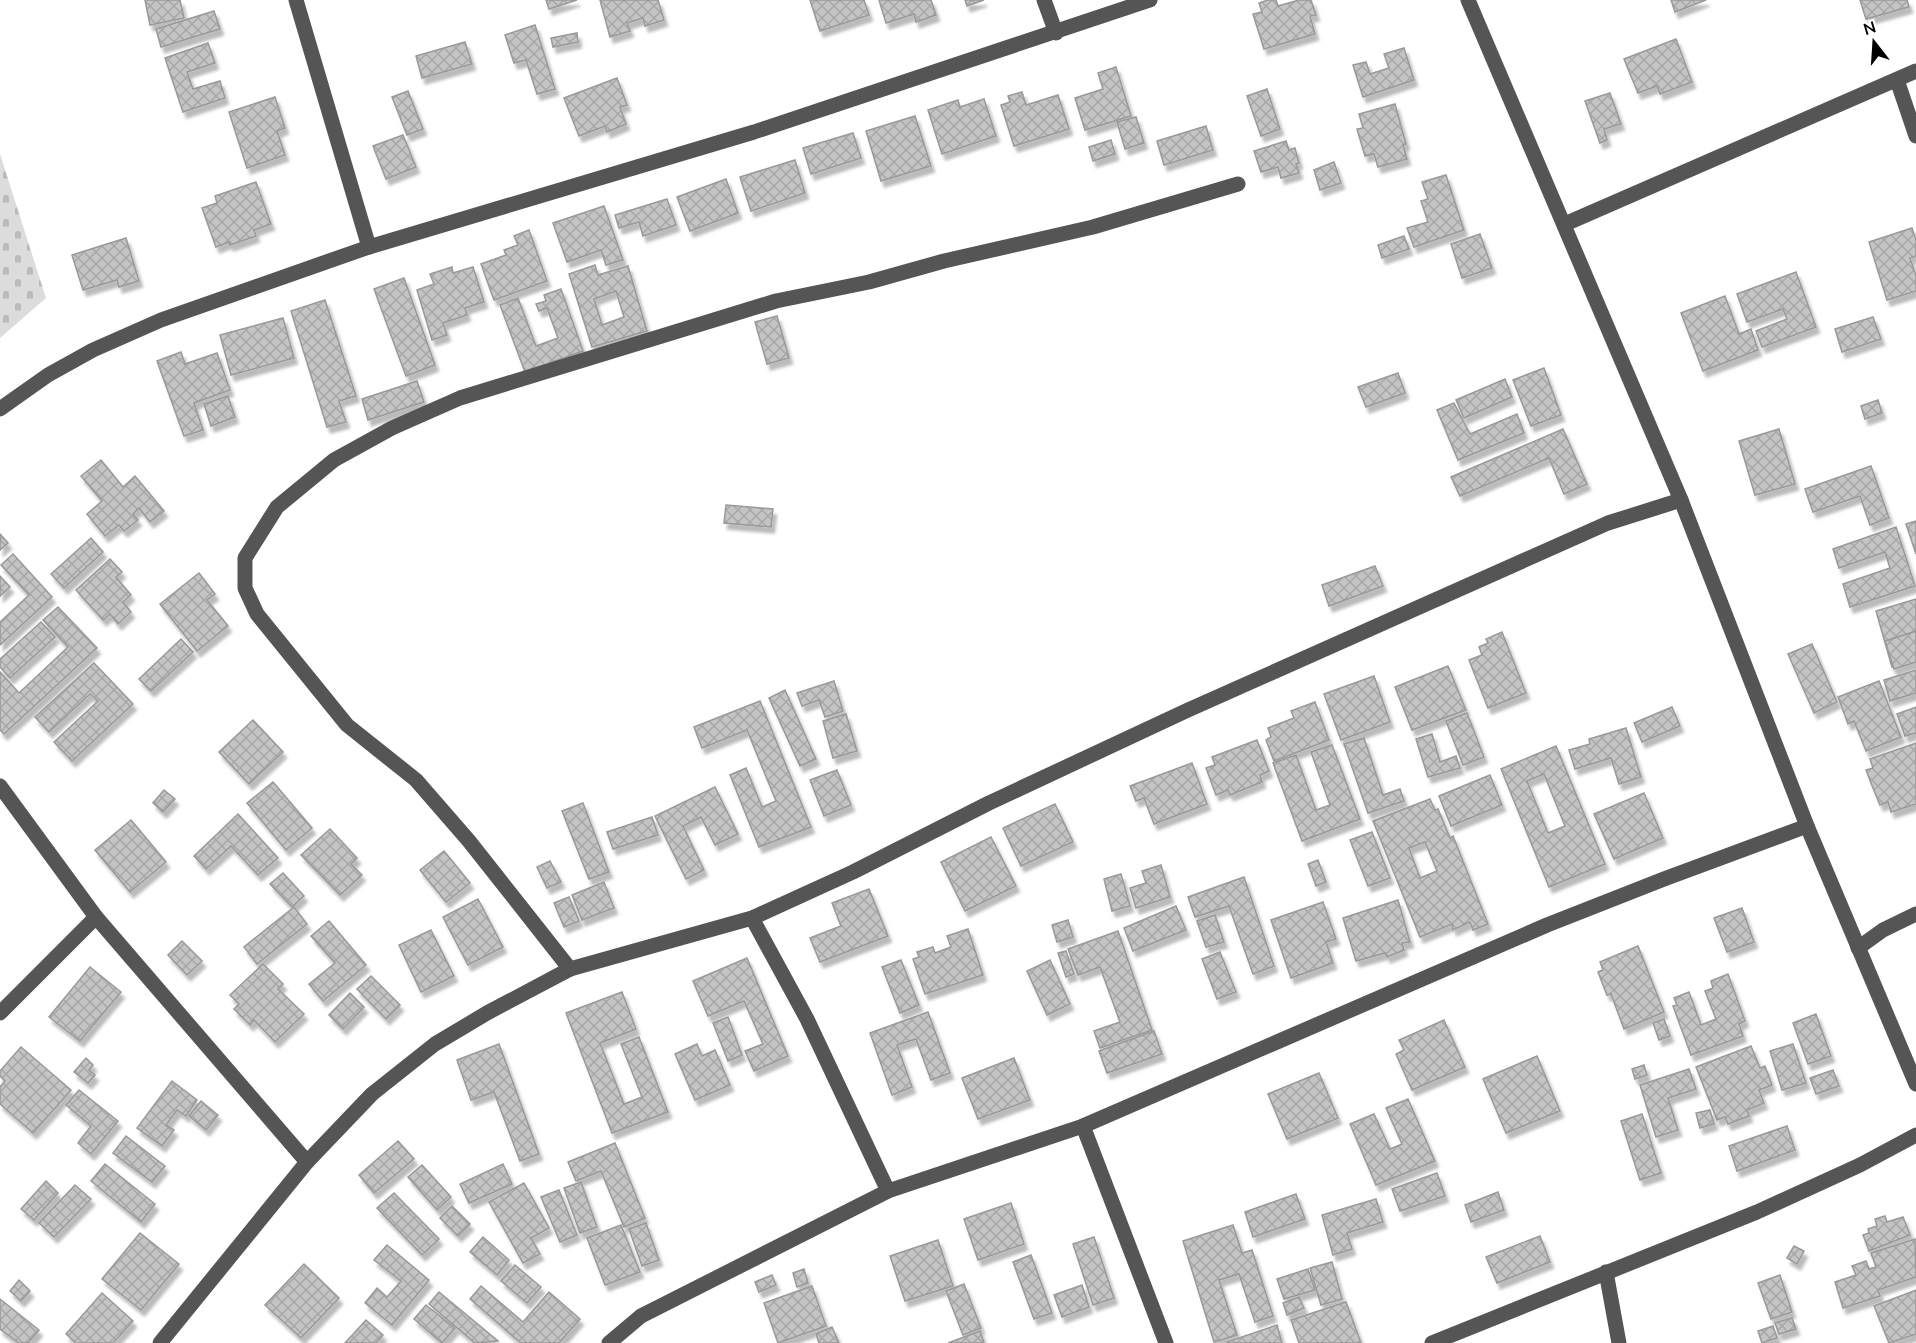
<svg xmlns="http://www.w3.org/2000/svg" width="1916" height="1343" font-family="Mulish,sans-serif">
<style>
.cemetery{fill:url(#cemetery-stones)}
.building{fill:url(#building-cross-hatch);stroke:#999;stroke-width:1.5;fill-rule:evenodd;filter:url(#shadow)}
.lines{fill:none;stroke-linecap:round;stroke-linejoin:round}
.minor{stroke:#555;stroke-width:15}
</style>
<defs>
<pattern id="cemetery-stones" width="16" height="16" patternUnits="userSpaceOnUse" patternTransform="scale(1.5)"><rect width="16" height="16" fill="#dcdcdc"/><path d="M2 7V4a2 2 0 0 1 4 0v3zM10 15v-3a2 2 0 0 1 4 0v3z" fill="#bbb"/></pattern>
<pattern id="building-cross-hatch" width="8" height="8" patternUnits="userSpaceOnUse" patternTransform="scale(1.5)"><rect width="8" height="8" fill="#c4c4c4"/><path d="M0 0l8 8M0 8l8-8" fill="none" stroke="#a7a7a7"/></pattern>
<filter id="shadow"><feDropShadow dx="3.5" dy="6" stdDeviation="1.5" flood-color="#0004"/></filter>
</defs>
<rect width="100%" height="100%" fill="#fff"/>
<path class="cemetery" d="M0,154L46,298L0,338Z"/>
<g class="building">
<path d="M145,0H180L184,18L150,25Z"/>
<path d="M546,0H577L549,9Z"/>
<path d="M600,0H658L664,20L645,26L643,18L627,23L630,31L610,37Z"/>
<path d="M810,0H864L869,15L820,31Z"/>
<path d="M879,0H931L936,15L916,22L914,14L886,23Z"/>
<path d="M965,0H984L967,6Z"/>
<path d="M1268,0H1276L1278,6L1299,0H1311L1316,15L1310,16L1315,34L1264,49L1253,14L1262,12L1259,3Z"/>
<path d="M1671,0H1706L1675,12Z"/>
<path d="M1860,0H1907L1909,7L1866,19Z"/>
<path d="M214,11L220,29L161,47L156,29Z"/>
<path d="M535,25L555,89L537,94L526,60L514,63L505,35Z"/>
<path d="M577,33L578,42L553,47L551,38Z"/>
<path d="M1676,39L1692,82L1660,94L1657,86L1638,93L1624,59Z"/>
<path d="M465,42L472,64L422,78L416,56Z"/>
<path d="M208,43L215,63L187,72L193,89L220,81L225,98L183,112L165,58Z"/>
<path d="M1404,48L1414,80L1363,97L1353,65L1366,62L1370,74L1389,68L1384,54Z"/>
<path d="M1116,67L1131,116L1085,130L1075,98L1103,89L1098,73Z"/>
<path d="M617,78L627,105L620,107L626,124L607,132L605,126L579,136L564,98Z"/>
<path d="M1267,89L1280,129L1261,136L1247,96Z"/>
<path d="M408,91L423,129L407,135L392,97Z"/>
<path d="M1022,92L1026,105L1058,95L1069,129L1014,146L1001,105L1010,102L1008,96Z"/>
<path d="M1610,93L1621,124L1604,129L1607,140L1600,143L1585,101Z"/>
<path d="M275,97L285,128L277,131L285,155L247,168L229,112Z"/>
<path d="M984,99L996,136L942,154L928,110L958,100L960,107Z"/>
<path d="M1395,104L1406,144L1403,145L1407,159L1378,167L1374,154L1365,156L1357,129L1363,128L1359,114Z"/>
<path d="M915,116L931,166L881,181L866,131Z"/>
<path d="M1136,117L1144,143L1125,149L1117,122Z"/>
<path d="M1206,126L1213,150L1164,165L1157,141Z"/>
<path d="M853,133L861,158L811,174L803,148Z"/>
<path d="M403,135L416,167L386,179L373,146Z"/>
<path d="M1111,140L1115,154L1093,161L1089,147Z"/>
<path d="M1286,141L1289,150L1295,148L1299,163L1296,164L1299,173L1281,178L1278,167L1261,172L1254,151Z"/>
<path d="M795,160L805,193L751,211L740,177Z"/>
<path d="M1334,162L1341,183L1320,190L1314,170Z"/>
<path d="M1446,175L1464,230L1414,247L1407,228L1428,222L1421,201L1428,199L1422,182Z"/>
<path d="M726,179L738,213L690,231L677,197Z"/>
<path d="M256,182L271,224L254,230L256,236L230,245L229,242L216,247L202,208L217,203L215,196Z"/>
<path d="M667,199L676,225L643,236L639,222L619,228L615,215Z"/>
<path d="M604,206L623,260L606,265L601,250L567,262L553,223Z"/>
<path d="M1912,228L1916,240V256L1910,258L1916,276V291L1887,300L1869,242Z"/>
<path d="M529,230L547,281L494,300L481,264L506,255L504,250L518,245L514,236Z"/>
<path d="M1480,234L1492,268L1462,278L1451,244Z"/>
<path d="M1404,236L1409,249L1382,258L1378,245Z"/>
<path d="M126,238L139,281L119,287L117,280L83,290L72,255Z"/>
<path d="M595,265L598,275L628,266L647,331L592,347L569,274ZM616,291L624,317L602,325L594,299Z"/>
<path d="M452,267L453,273L473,267L484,302L465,308L467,315L443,323L447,335L432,340L417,290L434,284L430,274Z"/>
<path d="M1796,272L1816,327L1762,347L1756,331L1787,319L1783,309L1747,322L1737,294Z"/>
<path d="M404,278L435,365L406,376L374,289Z"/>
<path d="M561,289L583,351L525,372L500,305L518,298L536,346L558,338L547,308L539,311L536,304L546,301L544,295Z"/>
<path d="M1725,296L1739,334L1751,329L1758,350L1703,371L1681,313Z"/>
<path d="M325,300L356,396L339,401L346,422L327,427L291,311Z"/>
<path d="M777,316L789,358L767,364L755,322Z"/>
<path d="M1873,317L1881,339L1842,352L1835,329Z"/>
<path d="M283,318L294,358L231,375L220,335Z"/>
<path d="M181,352L185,364L217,353L230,390L194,403L203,430L184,436L157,361Z"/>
<path d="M1544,368L1561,415L1531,426L1513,380Z"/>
<path d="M1398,373L1405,393L1366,407L1358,387Z"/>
<path d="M1505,379L1512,397L1464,418L1456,400Z"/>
<path d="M417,381L424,402L368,420L362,399Z"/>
<path d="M228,396L235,417L211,426L204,404Z"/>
<path d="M1878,400L1882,413L1865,419L1861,406Z"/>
<path d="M1454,403L1470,434L1517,414L1524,433L1458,460L1437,410Z"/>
<path d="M1563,429L1587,484L1564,494L1549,458L1460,496L1451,477Z"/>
<path d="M1779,429L1795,484L1755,495L1739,441Z"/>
<path d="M101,460L123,487L135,476L164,511L150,522L139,508L133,514L138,520L124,531L119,525L105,536L87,514L102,501L81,476Z"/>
<path d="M1871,466L1889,518L1870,525L1860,496L1813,512L1805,489Z"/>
<path d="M726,505L773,509L771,527L724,523Z"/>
<path d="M1916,521V554L1906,524Z"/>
<path d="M1896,527L1915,586L1850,607L1843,584L1890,568L1885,552L1839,568L1833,549Z"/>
<path d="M0,534L8,543L0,550Z"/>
<path d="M91,538L103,552L64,588L51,574Z"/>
<path d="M13,554L52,597L0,645V622L29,595L1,565Z"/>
<path d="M110,559L122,572L116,577L131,595L123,602L131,612L118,624L110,614L103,620L76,590Z"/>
<path d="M1375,566L1383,586L1329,606L1322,585Z"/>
<path d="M199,573L215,594L207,600L228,626L197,651L160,604Z"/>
<path d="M0,576L10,587L0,596Z"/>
<path d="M1916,599V660L1892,667L1876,611Z"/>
<path d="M58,607L97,648L4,734L0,730V672L19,693L68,647L43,620Z"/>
<path d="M41,622L55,637L10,678L0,667V659Z"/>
<path d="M1916,631V662L1894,669L1885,641Z"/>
<path d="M1502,632L1526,693L1488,708L1469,660L1482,655L1479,647L1488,643L1486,639Z"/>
<path d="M181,639L193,652L151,691L139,679Z"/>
<path d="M1812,644L1837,702L1814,713L1788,654Z"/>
<path d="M94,663L133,704L72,761L54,742L98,701L90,694L49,732L35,717Z"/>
<path d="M1448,666L1466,710L1412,730L1395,687Z"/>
<path d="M1916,670V693L1890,701L1884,680Z"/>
<path d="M1374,676L1390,722L1341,740L1324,694Z"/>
<path d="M834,681L843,711L825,717L819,700L802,706L797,693Z"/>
<path d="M1879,681L1901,737L1866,751L1854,721L1848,724L1838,697Z"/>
<path d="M785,690L816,759L800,766L769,698Z"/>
<path d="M760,701L811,827L759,847L730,775L746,768L762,807L776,801L747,730L702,748L694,727Z"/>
<path d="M1315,702L1329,740L1274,761L1266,740L1271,737L1268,728L1294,718L1291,711Z"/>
<path d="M1672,707L1680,726L1642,742L1634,723Z"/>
<path d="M1916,707V733L1905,736L1897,714Z"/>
<path d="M1467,713L1484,757L1463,765L1446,721Z"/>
<path d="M846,714L857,751L833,758L823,721Z"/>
<path d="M253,720L283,752L249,784L219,752Z"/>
<path d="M1626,728L1641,777L1619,784L1611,758L1575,769L1569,750L1590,744L1589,739Z"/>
<path d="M1432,734L1440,762L1456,756L1460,768L1428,777L1416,739Z"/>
<path d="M1364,738L1383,795L1400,789L1404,801L1368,813L1344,744Z"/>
<path d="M1257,740L1269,771L1260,775L1262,782L1230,795L1228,790L1216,795L1206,768L1215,765L1212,757Z"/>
<path d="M1916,743V804L1891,812L1888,802L1880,805L1871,783L1866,770L1873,768L1870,759Z"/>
<path d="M1332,745L1360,819L1302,841L1273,763L1296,755L1316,810L1330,805L1311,752Z"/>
<path d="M1556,746L1605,864L1549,887L1501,769ZM1544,774L1565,826L1548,833L1527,781Z"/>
<path d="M1192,763L1207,804L1154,824L1144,798L1136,801L1130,786Z"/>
<path d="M837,770L851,805L824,816L810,780Z"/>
<path d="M1490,775L1502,805L1451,826L1439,796Z"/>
<path d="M273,782L312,828L286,850L247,803Z"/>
<path d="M715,787L738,834L715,845L701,817L683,826L704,870L686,879L655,816Z"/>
<path d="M164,790L175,799L163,812L153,803Z"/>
<path d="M1644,793L1663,838L1614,859L1594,814Z"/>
<path d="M1430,799L1435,810L1438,809L1450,838L1453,836L1488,924L1473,930L1470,922L1453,930L1452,924L1420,937L1373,821ZM1425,842L1437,871L1420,878L1409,848Z"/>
<path d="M583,803L609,872L589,879L562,811Z"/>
<path d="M1055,804L1073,842L1021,866L1003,828Z"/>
<path d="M238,814L278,858L258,875L231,846L206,869L194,856Z"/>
<path d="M652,817L658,835L613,849L607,832Z"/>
<path d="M131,820L166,862L130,892L95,850Z"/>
<path d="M330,829L357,858L351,864L362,875L340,895L301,855Z"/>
<path d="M1372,832L1390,878L1368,886L1350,840Z"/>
<path d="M991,837L1016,886L965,911L941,862Z"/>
<path d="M444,851L470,883L446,902L420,870Z"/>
<path d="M1318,860L1326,882L1316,886L1308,864Z"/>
<path d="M550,861L561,882L547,888L537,867Z"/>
<path d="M1161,865L1170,897L1136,908L1130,888L1146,883L1142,871Z"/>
<path d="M283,873L304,896L292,907L270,884Z"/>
<path d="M1121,874L1130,906L1112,911L1104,879Z"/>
<path d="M1244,877L1274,966L1253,974L1229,906L1195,917L1188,897Z"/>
<path d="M604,882L614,908L582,920L572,895Z"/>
<path d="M869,889L888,936L820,962L810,938L841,926L832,903Z"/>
<path d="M569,897L579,921L564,927L554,903Z"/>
<path d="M478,899L503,947L468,965L443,917Z"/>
<path d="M1398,900L1410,942L1402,943L1404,950L1387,957L1385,953L1356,961L1343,918Z"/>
<path d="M1323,902L1336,939L1326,942L1333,963L1291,978L1271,920Z"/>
<path d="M1176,906L1186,930L1133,951L1124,928Z"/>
<path d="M294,907L307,924L257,964L244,947Z"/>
<path d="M1742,908L1754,942L1727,952L1714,918Z"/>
<path d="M1215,915L1224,942L1206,947L1197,921Z"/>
<path d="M1068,920L1073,937L1057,942L1052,925Z"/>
<path d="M329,921L366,965L323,1001L309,984L335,963L311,936Z"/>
<path d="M968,929L983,975L925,994L913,959L919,957L917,952L933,947L935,953L951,947L947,936Z"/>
<path d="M431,930L454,976L421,992L399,945Z"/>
<path d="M1118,931L1152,1030L1100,1048L1094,1031L1120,1022L1100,967L1078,975L1068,949Z"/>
<path d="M182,941L202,961L187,975L168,955Z"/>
<path d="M1638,946L1664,1012L1624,1029L1611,994L1607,995L1598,972L1603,970L1600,962Z"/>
<path d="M1066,951L1074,974L1066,977L1058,953Z"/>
<path d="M1220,952L1236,992L1217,999L1202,959Z"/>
<path d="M747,958L788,1056L754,1071L745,1051L763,1044L744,1001L708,1016L693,981Z"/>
<path d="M901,960L919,1005L900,1013L882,967Z"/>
<path d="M1050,960L1070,1004L1047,1015L1027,971Z"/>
<path d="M263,964L283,984L278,989L304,1014L275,1042L254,1020L250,1025L234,1009L239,1004L230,995Z"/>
<path d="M90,967L121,992L80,1041L49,1017Z"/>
<path d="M1728,974L1745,1021L1739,1024L1743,1036L1691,1055L1673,1006L1677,1005L1674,998L1689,992L1701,1025L1716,1019L1705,991L1713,988L1711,981Z"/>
<path d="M371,976L400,1005L386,1019L357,989Z"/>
<path d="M622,992L636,1029L600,1043L624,1104L642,1097L621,1044L639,1037L668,1112L612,1133L566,1013Z"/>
<path d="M350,993L364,1007L343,1029L329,1015Z"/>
<path d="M928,1012L950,1073L931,1080L916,1039L897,1045L912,1087L892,1095L870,1033Z"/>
<path d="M1816,1014L1831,1056L1808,1064L1793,1023Z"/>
<path d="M728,1017L742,1055L728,1061L713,1023Z"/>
<path d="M1664,1019L1670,1036L1659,1040L1653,1023Z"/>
<path d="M1444,1020L1465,1067L1412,1090L1396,1054L1404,1050L1399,1040Z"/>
<path d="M1154,1031L1162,1054L1107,1073L1099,1051Z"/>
<path d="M499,1044L539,1154L520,1161L494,1092L471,1100L457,1060Z"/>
<path d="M697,1044L702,1056L715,1050L730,1085L695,1100L675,1054Z"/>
<path d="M1793,1044L1806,1083L1782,1090L1770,1051Z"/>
<path d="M1751,1046L1760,1068L1765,1066L1772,1085L1759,1090L1764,1103L1747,1110L1749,1116L1728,1124L1725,1117L1717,1120L1696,1067Z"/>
<path d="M21,1047L71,1090L33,1133L0,1104V1087L5,1081L0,1076V1071Z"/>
<path d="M1537,1056L1560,1111L1506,1133L1483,1079Z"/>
<path d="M86,1058L93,1065L89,1070L95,1075L88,1083L74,1072Z"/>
<path d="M1014,1058L1030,1100L978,1119L962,1078Z"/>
<path d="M1644,1065L1647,1075L1635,1079L1632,1069Z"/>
<path d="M1689,1069L1696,1089L1668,1098L1678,1130L1656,1137L1640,1085Z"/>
<path d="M1833,1070L1839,1086L1816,1094L1810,1078Z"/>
<path d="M1319,1073L1338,1118L1287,1139L1268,1094Z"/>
<path d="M172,1081L197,1100L186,1116L177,1110L166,1125L174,1130L162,1146L137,1128Z"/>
<path d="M79,1090L118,1121L91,1154L78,1143L91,1126L66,1105Z"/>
<path d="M1408,1099L1435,1161L1376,1185L1350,1124L1374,1114L1390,1149L1402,1144L1386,1108Z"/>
<path d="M201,1101L218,1115L206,1130L189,1116Z"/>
<path d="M1710,1110L1714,1124L1700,1128L1696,1113Z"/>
<path d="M1642,1114L1661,1173L1640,1180L1621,1121Z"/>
<path d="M1787,1126L1795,1150L1737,1171L1729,1146Z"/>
<path d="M126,1136L165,1166L152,1182L113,1153Z"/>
<path d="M398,1141L414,1159L374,1193L359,1175Z"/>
<path d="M615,1143L645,1218L624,1227L601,1171L576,1181L568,1162Z"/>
<path d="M105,1164L155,1204L141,1222L91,1181Z"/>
<path d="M503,1164L512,1184L469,1203L460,1184Z"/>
<path d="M422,1165L451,1197L437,1210L408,1177Z"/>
<path d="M1437,1173L1445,1196L1400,1211L1392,1189Z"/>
<path d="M46,1181L58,1193L34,1220L21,1209Z"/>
<path d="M581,1182L597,1227L580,1233L564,1188Z"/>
<path d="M524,1183L549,1228L531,1238L540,1254L523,1263L489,1202Z"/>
<path d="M75,1185L91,1199L54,1237L39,1223Z"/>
<path d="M559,1190L577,1235L560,1242L541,1197Z"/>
<path d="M1498,1192L1504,1210L1471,1222L1465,1205Z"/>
<path d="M394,1193L439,1239L422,1255L377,1208Z"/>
<path d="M1296,1194L1305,1219L1253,1237L1245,1212Z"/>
<path d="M1376,1199L1383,1222L1347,1233L1352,1249L1333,1255L1322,1215Z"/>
<path d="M1011,1203L1024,1244L978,1260L964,1219Z"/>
<path d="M452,1206L470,1224L458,1236L440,1218Z"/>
<path d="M1885,1216L1887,1222L1903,1217L1910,1235L1869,1251L1863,1235L1869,1233L1868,1229L1877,1226L1875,1219Z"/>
<path d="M646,1223L659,1260L642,1266L629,1229Z"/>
<path d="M621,1225L640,1272L605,1285L587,1238Z"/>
<path d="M1233,1225L1242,1253L1252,1250L1273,1316L1255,1322L1239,1274L1219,1280L1237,1335L1214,1342L1183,1241Z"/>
<path d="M140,1233L179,1264L141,1310L102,1279Z"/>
<path d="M1540,1236L1550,1262L1497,1283L1486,1257Z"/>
<path d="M483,1237L509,1260L497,1275L470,1252Z"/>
<path d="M1094,1237L1114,1298L1093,1305L1073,1244Z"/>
<path d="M1915,1239L1916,1277L1878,1290L1880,1296L1843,1308L1835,1282L1856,1275L1852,1266L1866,1261L1869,1269L1876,1267L1871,1253Z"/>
<path d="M938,1240L953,1286L905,1301L890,1256Z"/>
<path d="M387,1245L429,1280L392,1325L365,1303L377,1288L387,1297L401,1281L374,1260Z"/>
<path d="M1794,1246L1804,1251L1797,1264L1787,1258Z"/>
<path d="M1031,1255L1052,1313L1034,1319L1013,1262Z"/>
<path d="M1332,1262L1342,1299L1321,1305L1310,1268Z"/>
<path d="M304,1264L339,1298L301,1338L265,1305Z"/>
<path d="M515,1265L541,1287L527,1303L501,1281Z"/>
<path d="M804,1269L808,1283L797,1287L793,1273Z"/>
<path d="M1308,1269L1315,1290L1284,1299L1277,1279Z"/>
<path d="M772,1275L776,1285L759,1292L755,1282Z"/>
<path d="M1780,1275L1792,1312L1771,1319L1758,1283Z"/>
<path d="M19,1280L30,1291L21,1301L10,1291Z"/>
<path d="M964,1284L981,1328L963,1335L946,1291Z"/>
<path d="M1082,1285L1089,1307L1062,1317L1054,1295Z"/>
<path d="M481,1286L523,1322L549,1292L580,1319L559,1343H521L470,1299Z"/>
<path d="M812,1286L826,1326L778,1343L764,1303Z"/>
<path d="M1916,1290V1334L1889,1343L1874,1306Z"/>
<path d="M439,1292L498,1341L475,1343L429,1304Z"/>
<path d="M102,1293L133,1321L113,1343H76L66,1334Z"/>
<path d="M1299,1297L1304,1308L1287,1315L1283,1303Z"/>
<path d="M0,1299L39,1330L28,1343H19L0,1329Z"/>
<path d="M1346,1302L1361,1343H1299L1291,1320Z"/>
<path d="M426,1305L455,1328L442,1343L414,1319Z"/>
<path d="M1792,1318L1796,1329L1779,1334L1775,1323Z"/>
<path d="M366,1320L383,1335L376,1343H345Z"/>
<path d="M1277,1325L1282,1343H1227V1342Z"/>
<path d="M1773,1326L1777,1338L1762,1343L1758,1331Z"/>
<path d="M832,1327L839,1343H819L816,1334Z"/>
<path d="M980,1331L984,1343H948Z"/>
</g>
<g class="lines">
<g class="minor">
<path d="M296,0L369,247"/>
<path d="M1044,0L1056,33"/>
<path d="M1468,0L1681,500L1807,826L1916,1084"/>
<path d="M1897,80L1916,136"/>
<path d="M1565,224L1916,71"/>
<path d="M0,409L48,375L93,350L161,320L369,247L754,132L1150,0"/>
<path d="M0,786L96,917L307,1162"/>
<path d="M752,918L807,1019L888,1191"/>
<path d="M1858,948L1883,930L1916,914"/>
<path d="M570,969L469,841L416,780L347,725L257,614L245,588V558L277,507L334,460L392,428L460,398L776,301L869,282L944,261L1093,227L1238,184"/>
<path d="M0,1013L96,917"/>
<path d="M1083,1126L1166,1343"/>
<path d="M1606,1272L1619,1343"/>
<path d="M160,1343L307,1162L372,1094L435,1044L487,1013L570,969L752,918L853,872L989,803L1188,710L1608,523L1681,500"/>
<path d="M609,1343L641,1316L888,1191L1083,1126L1547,925L1664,879L1807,826"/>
<path d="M1432,1343L1757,1212L1860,1165L1916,1135"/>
</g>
</g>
<g transform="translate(1874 42) rotate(343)" stroke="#ffffff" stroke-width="4.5" paint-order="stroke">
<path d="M0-4.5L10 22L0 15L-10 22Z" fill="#000000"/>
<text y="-9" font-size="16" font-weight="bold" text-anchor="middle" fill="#000000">N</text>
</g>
</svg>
